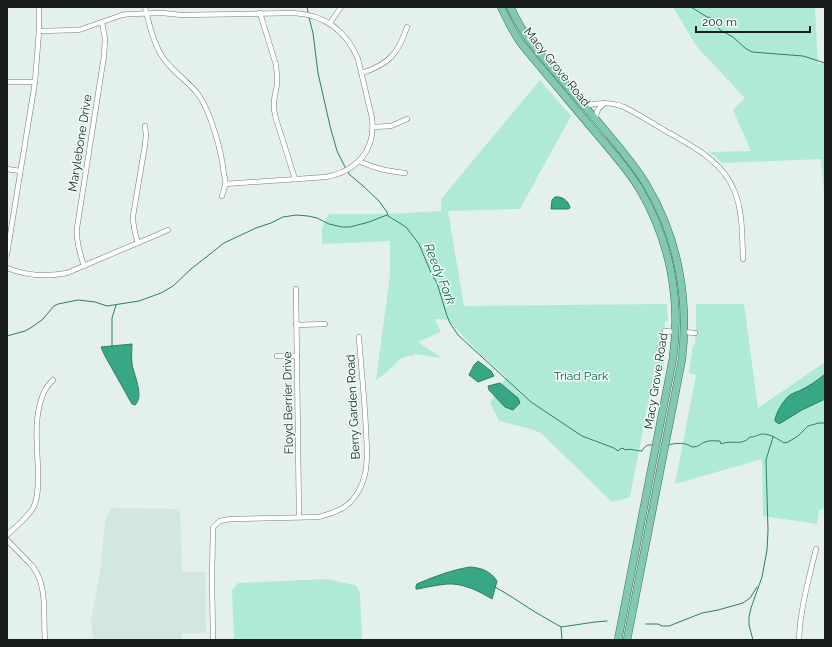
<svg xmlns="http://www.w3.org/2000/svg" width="832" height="647" font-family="Raleway,sans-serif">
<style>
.built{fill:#d2e7df}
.green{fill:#afebd4}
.water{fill:#38a786;stroke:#2f7e66}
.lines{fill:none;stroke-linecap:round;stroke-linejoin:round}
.stream{stroke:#2f7e66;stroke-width:1}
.street-casing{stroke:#727d79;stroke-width:5.5}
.primary-casing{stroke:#29745e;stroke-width:8}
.street{stroke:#fff;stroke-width:4.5}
.primary{stroke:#84c8b4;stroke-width:7}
.labels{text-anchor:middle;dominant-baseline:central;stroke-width:3;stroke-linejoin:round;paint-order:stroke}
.street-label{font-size:12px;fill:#191e1c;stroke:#f1fef8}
.park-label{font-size:12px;fill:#005d46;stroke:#f1fef8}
.water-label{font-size:13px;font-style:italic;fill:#0c644c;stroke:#f1fef8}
</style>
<rect width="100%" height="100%" fill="#e4f0eb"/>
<path class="built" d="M111,508L180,509L182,572H205L206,633H182V640H93L91,620L100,573L105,521Z"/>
<g class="green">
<path d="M673,7H815L818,65L825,61V205L821,159L722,163L710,152L751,151L733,110L745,98L697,47Z"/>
<path d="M540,80L571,116L520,209L448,211L464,306L667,304L668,321H665L664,342L667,343L663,368L655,367L630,497L612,502L541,433L531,429L499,421L490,403L506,377L482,356L448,320L435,319L441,332L418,342L442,358L414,354L413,356C399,356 398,362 389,370C385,374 380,377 376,380L390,275V241L322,244V228L329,214H389L441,211V199Z"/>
<path d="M696,304H744L758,408L825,362V508L819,510L817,524L763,516L762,459L675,484L696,375L689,373L693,345H695L696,325Z"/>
<path d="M326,579L355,585L358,588L360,593L362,640L234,639L232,590L238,583Z"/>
</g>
<g class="water">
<path d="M555,197C562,196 569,201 570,208L568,209H551L552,200Z"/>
<path d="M132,344C132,350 131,356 132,363C133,374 145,395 135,405L132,404L105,356L101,347Z"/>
<path d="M478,361L491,371L494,376L478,382L469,375L474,365Z"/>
<path d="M825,374V399L802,410L779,424L775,421C775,414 784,399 790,395C793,393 796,392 799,391C809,386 817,381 825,374Z"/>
<path d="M500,383L518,398L520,403L513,410L505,407L489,390L488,386Z"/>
<path d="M470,567C482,568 490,571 497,581L492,599C479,591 463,583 447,584C437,585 427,587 418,589H416V586L417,584L419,583C436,576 452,570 470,567Z"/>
</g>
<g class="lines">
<g class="stream">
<path d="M307,7L308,12"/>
<path d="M691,7L707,17L711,18L720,30L733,37L745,48L752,52L803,56L825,63"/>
<path d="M309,18L313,33L318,73L330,126L337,151L346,169"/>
<path d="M348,172L350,175L362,185L379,201L387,212L388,216L406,227L419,244L432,275L437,283L447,316L450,323L458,335L531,402L582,436L614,448L618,451L620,449L623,448L625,450C630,448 636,451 642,451C644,447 647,444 652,445"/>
<path d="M7,336L25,331L32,327L42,320L54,306L58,304L78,300L95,302L107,306L139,301L161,293L173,286L191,269L224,243L256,228L271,223L283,217L296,215L308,216L317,218L329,224L342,227H350L369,222L387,215"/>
<path d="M112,347V318L116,305"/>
<path d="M668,445C676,443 685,442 692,447C699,447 700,444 705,442C710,440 715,441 720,441L721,444C732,439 741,447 750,437C757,437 758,434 763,434C770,434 778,439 784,443L788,442L798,436L808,426L819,423H825"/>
<path d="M495,587L507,594L535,612L561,627L595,622L607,621"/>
<path d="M646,624H658L662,626H669L702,613L718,610L743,603L750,598L757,587"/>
<path d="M561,627L562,640"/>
<path d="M753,640L749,625V617L751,608L762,577L767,550L768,531L766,460L773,437"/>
</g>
<g class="street-casing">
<g id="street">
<path d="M145,7C149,23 153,42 162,56C171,71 187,80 198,94C211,112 222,153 224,175C225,178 226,182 225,184C225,188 223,192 222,196"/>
<path d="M260,13L276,65L277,75V85L274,100V110L276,119L295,179"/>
<path d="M330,23L341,7"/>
<path d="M39,31L79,30L122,15L129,14L162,13L182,15L294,13C325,15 346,30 358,59L372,118C376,150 357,171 326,177L225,184"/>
<path d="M362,73C389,64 398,54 407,27"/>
<path d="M7,82H35"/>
<path d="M585,106C599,102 610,102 624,107C638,114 651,122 664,130C690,145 722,160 734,190C743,211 742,236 743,259"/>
<path d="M596,119C596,111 598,108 605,103"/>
<path d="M373,127L391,126L407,119"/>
<path d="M359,161C376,169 387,171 405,173"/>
<path d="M7,169L20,171"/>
<path d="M138,243C135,234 133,225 133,216L145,145L146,135L145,126"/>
<path d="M7,254L35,82L39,31V7"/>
<path d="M84,266C80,253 76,241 77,228L104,56L105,39L102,22"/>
<path d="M7,268C27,276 46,277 67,273L168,230"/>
<path d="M296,289L299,517"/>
<path d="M296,325L325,324"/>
<path d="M665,331L676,332"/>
<path d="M684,332L695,333"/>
<path d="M277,356H297"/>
<path d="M7,535C15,527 30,516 34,506C39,495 38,481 38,469C37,444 33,414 45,390C47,387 50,383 53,380"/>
<path d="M7,540C16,549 25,558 33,567C48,586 43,617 45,640"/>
<path d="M213,640L212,579L213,527L220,521L230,519L319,517C328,514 339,512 347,505C356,498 363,485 365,474C368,461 367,445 366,432C365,400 361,369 359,337"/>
<path d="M799,640C800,609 809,578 816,549"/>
</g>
</g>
<g class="primary-casing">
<g id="primary">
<path d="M501,7L511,27L520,42C545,73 571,103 596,133C611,151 627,168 639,188C670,240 681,299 673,358L618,640"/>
<path d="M510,7L518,22L527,37C551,68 578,98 603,128C618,146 634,164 646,184C678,237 689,298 682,359L627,640"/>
</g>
</g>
<use href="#street" class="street"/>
<use href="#primary" class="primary"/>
</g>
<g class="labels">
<g class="street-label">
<text transform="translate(557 67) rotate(51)">Macy Grove Road</text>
<text transform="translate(80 143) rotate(-81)">Marylebone Drive</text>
<text transform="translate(656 381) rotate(-81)">Macy Grove Road</text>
<text transform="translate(288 403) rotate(-91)">Floyd Berrier Drive</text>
<text transform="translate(353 407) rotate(-93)">Berry Garden Road</text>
</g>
<g class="park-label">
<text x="581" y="376">Triad Park</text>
</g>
<g class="water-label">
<text transform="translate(440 274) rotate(68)">Reedy Fork</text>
</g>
</g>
<rect width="832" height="647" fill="none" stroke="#191e1c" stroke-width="16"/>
<path d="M696 26v6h114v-6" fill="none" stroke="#191e1c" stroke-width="2"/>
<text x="702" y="26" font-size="12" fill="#191e1c" stroke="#f1fef8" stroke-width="3" paint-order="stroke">200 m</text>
</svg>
